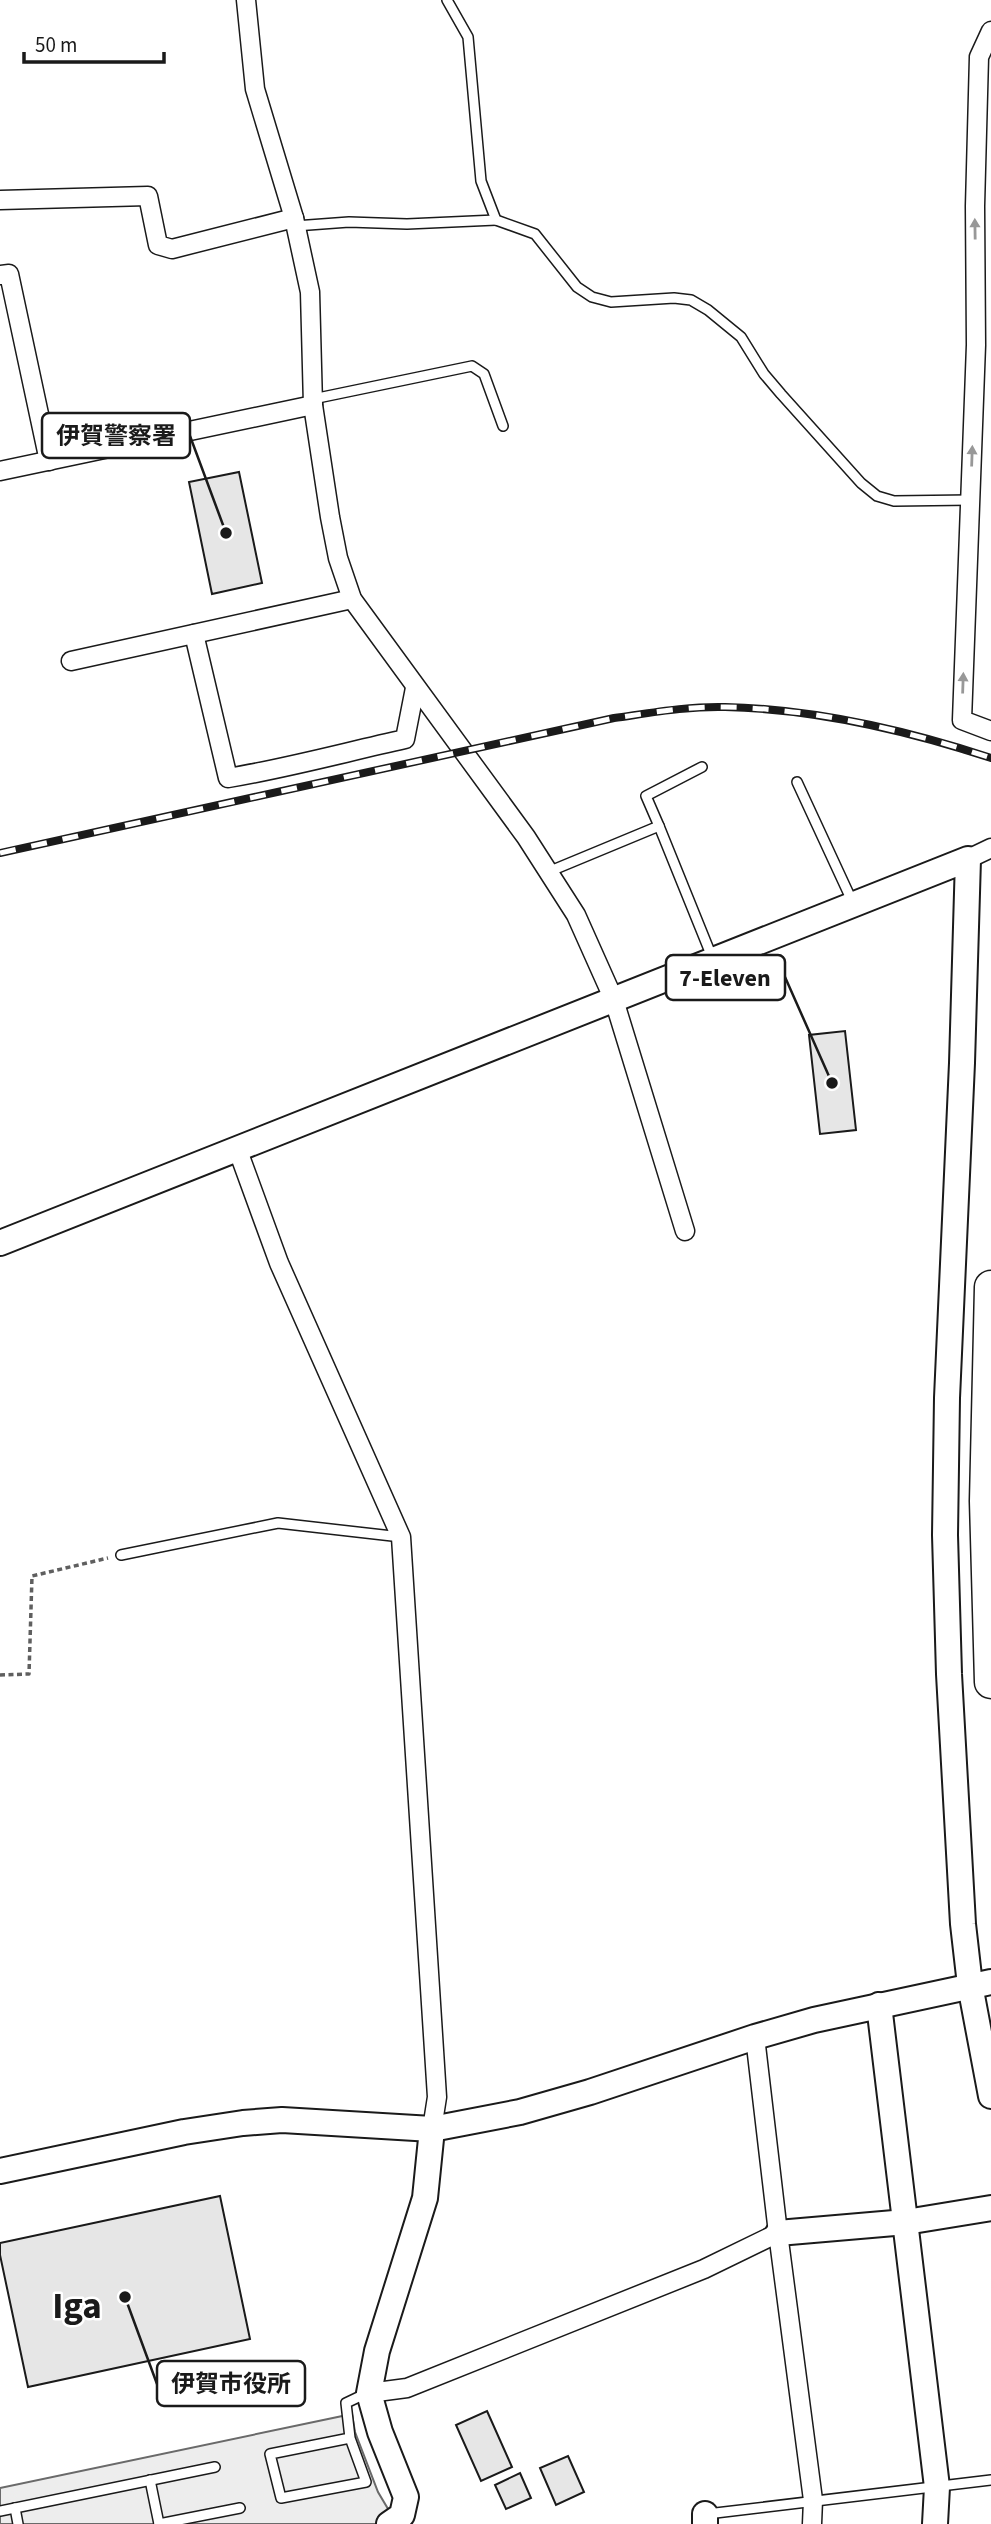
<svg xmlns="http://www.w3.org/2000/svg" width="991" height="2524" viewBox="0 0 991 2524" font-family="'Source Sans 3','Noto Sans JP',sans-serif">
	<rect width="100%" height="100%" fill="#fff"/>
	<!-- built -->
	<polygon fill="#ededed" stroke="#6a6a6a" stroke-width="2" points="352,2414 355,2432 378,2492 397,2524 0,2524 0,2488"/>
	<!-- building -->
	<g fill="#e6e6e6" stroke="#1a1a1a" stroke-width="2">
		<polygon points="239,472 262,583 212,594 189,482"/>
		<polygon points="845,1031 856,1130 820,1134 809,1035"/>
		<polygon points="220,2196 250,2339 28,2387 0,2255 0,2243"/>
		<polygon points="487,2411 512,2467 481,2481 456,2425"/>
		<polygon points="568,2456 584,2492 556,2505 540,2468"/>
		<polygon points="520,2473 531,2498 506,2509 495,2485"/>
	</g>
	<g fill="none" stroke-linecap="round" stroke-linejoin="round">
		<!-- lane casing -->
		<g stroke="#1a1a1a" stroke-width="12">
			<g id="lane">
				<polyline points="447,0 468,37 481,181 496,220 535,234 577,287 592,297 611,302 674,298 691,300 708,310 741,337 764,374 781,394 861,483 877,496 894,501 971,500"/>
				<polyline points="295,226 349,222 407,224 496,220"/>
				<polyline points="313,399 472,366 484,374 503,426"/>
				<polyline points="797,782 853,903"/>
				<polyline points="659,826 712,957"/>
				<polyline points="548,872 659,826 646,796 702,767"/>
				<polyline points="121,1555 278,1523 401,1537"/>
				<polyline points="350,2438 270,2454 281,2498 366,2482 350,2438 346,2403 367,2393"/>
				<polyline points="150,2480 159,2524"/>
				<polyline points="15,2508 18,2524"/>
				<polyline points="0,2511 215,2467"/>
				<polyline points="707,2514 991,2480"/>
				<polyline points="159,2524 240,2508"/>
			</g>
		</g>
		<!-- street casing -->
		<g stroke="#1a1a1a" stroke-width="21">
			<g id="street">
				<polyline points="246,0 255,89 294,218 310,292 313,405 330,517 338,558 352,599 526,837 576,915 614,1000 685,1231"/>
				<polyline points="991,31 979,57 975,206 976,345 962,720 991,731"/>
				<polyline points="0,200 148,196 158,245 172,249 294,218"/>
				<polyline points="0,275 9,274 49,461"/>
				<polyline points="0,471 313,405"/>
				<path d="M194,634L228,778C288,768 346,752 405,739L415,688"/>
				<polyline points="71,661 352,599"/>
				<polyline points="968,859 991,848"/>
				<polyline points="237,1148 279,1263 401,1537 437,2097 432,2129"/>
				<polyline points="755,2037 778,2233 813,2500 812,2524"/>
				<polyline points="369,2393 407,2388 704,2269 778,2233"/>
			</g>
		</g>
		<!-- secondary casing -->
		<g stroke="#1a1a1a" stroke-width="28">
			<g id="secondary">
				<polyline points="0,1243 968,859 962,1063 947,1398 945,1535 949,1674 963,1924 970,1985 991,2096"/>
				<polyline points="879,2005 937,2487 935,2524"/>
				<polyline points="0,2171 184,2132 243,2123 282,2120 432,2129 520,2112 590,2092 755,2037 814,2020 991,1982"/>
				<polyline points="778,2233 906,2222 991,2208"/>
				<polyline points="389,2524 402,2515 406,2497 380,2432 369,2393 377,2351 425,2198 432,2129"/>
				<polyline points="705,2524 705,2514"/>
			</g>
		</g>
		<!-- highway casing -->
		<g stroke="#1a1a1a" stroke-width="35">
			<polyline id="highway" points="991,1287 986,1501 991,1682"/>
		</g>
		<!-- path -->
		<polyline stroke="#5f5f5f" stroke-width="3.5" stroke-dasharray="5 3.5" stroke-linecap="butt" points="0,1675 29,1674 32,1576 108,1558"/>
		<!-- lane -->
		<use href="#lane" stroke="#fff" stroke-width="9"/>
		<!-- street -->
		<use href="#street" stroke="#fff" stroke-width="18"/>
		<!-- secondary -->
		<use href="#secondary" stroke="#fff" stroke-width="24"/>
		<!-- highway -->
		<use href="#highway" stroke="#fff" stroke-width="32"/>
		<!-- rail casing -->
		<g stroke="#1a1a1a" stroke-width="8">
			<path id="rail" d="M0,853L614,718C650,713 688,706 725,707C815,709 906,730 991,758"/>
		</g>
		<!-- rail -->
		<use href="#rail" stroke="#fff" stroke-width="5" stroke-dasharray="16" stroke-linecap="butt"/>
	</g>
	<!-- one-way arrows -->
	<defs><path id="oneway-solid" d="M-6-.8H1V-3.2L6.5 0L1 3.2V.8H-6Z" transform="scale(1.75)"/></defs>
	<g fill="#989898">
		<use href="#oneway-solid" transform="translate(975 229) rotate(-91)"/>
		<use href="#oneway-solid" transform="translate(972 456) rotate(-88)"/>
		<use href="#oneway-solid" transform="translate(963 683) rotate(-88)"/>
	</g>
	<g text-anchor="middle" stroke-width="5" stroke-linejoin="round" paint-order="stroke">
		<!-- town labels -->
		<g font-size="37" font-weight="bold" fill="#1a1a1a" stroke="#fff">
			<text x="77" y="2318">Iga</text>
		</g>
	</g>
	<!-- callouts -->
	<path fill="none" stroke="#1a1a1a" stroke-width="2.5" d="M226 533L190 436M832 1083L785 977M125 2297L157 2384"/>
	<g fill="#1a1a1a" stroke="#fff" stroke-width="2.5">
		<circle cx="226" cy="533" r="7"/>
		<circle cx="832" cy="1083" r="7"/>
		<circle cx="125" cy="2297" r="7"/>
	</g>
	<g fill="#fff" stroke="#1a1a1a" stroke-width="2.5">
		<rect x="42" y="413" width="148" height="45" rx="7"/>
		<rect x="666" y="955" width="119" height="45" rx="7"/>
		<rect x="157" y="2361" width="148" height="45" rx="7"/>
	</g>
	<g font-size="24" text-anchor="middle" font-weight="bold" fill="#1a1a1a">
		<text x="116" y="444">伊賀警察署</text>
		<text x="725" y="986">7-Eleven</text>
		<text x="231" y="2392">伊賀市役所</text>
	</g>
	<!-- scale -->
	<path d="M24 52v10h140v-10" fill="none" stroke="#1a1a1a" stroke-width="3.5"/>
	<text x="35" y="52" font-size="21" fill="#1a1a1a" stroke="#ffffff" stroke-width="5" paint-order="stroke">50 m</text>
</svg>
